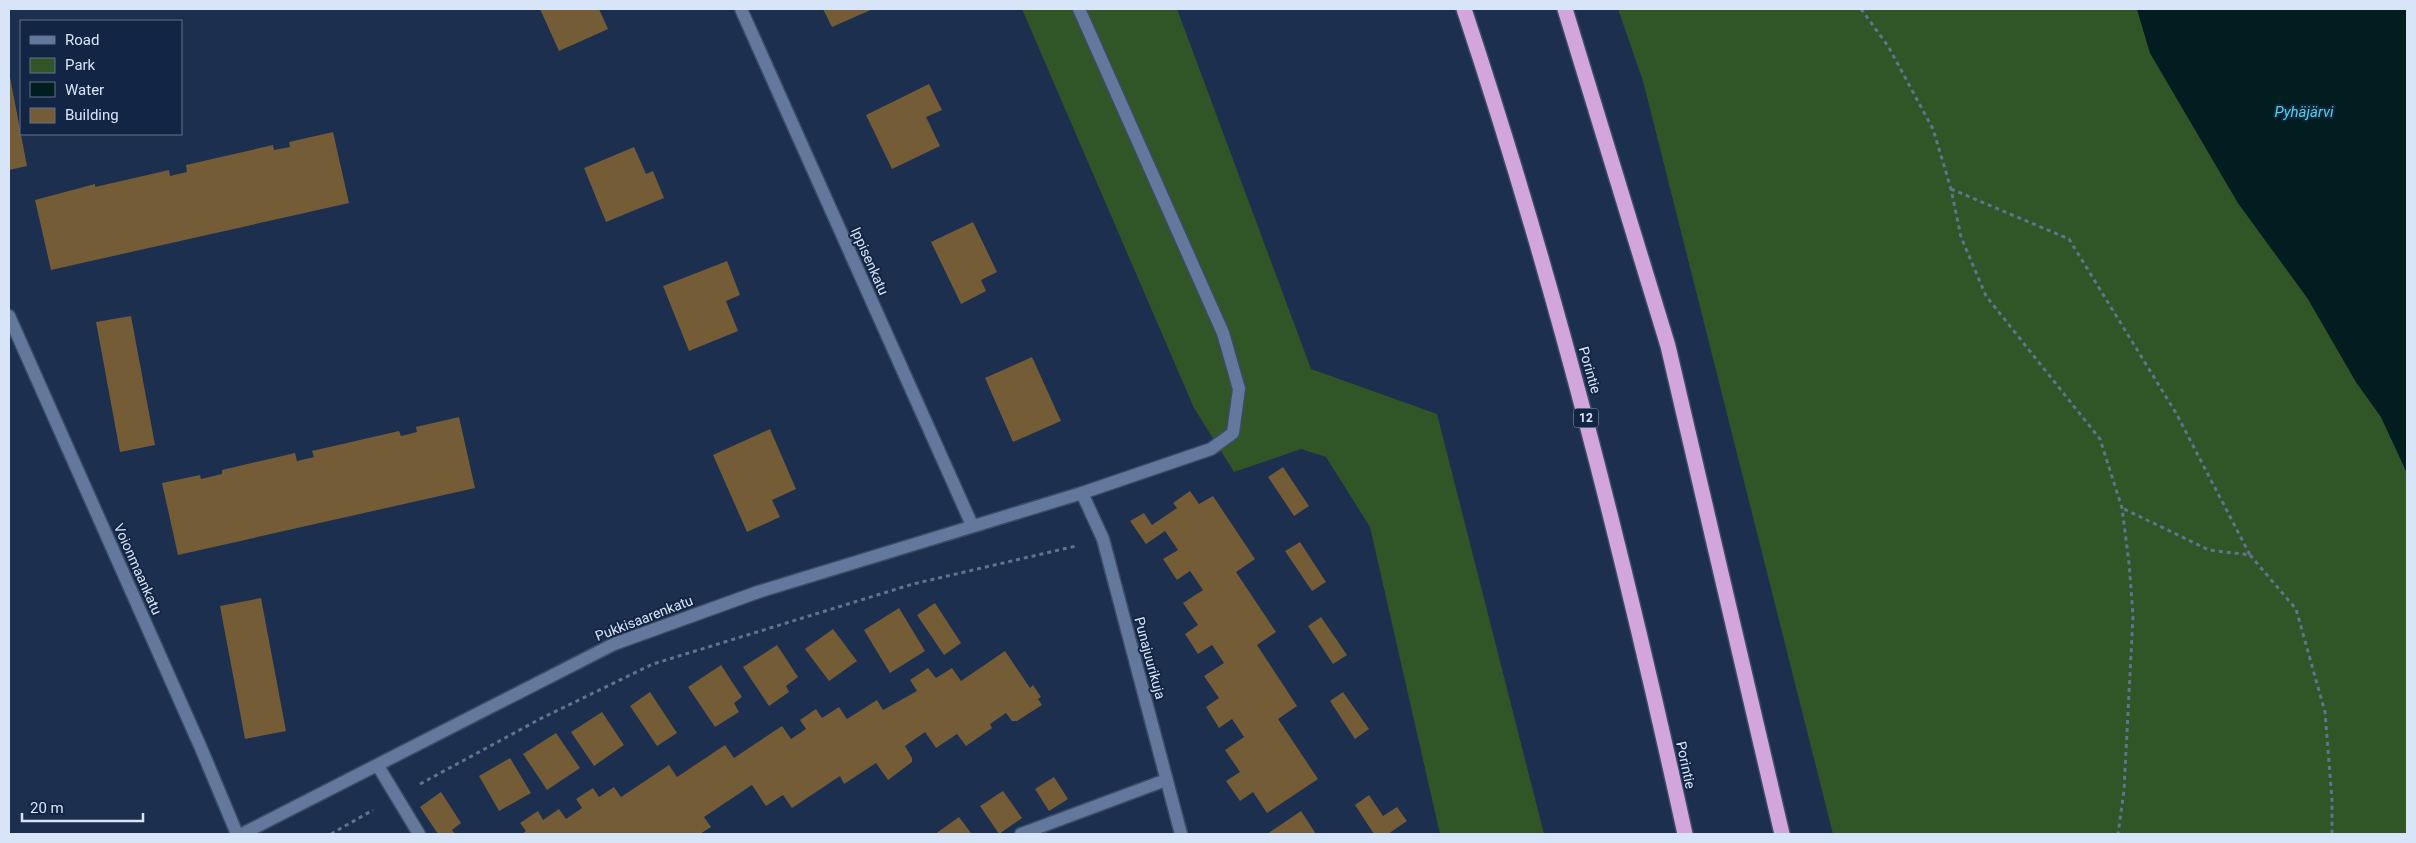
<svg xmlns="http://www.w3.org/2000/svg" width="2416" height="843" viewBox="0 0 2416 843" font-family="Roboto,sans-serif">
	<rect width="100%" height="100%" fill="#1c2f4f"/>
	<!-- green -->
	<g fill="#305628">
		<polygon points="1022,9 1177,9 1311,369 1437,414 1544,834 1440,834 1370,527 1326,457 1301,449 1234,472 1194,408"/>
		<polygon points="1618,9 2137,9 2150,53 2238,203 2308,299 2356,382 2381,417 2407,473 2407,834 1833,834 1643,81"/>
	</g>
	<!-- water -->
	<polygon fill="#011d1f" points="2137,9 2407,9 2407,473 2381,417 2356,382 2308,299 2238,203 2150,53"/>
	<!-- building -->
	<g fill="#735c36">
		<polygon points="540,9 599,9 608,29 559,51"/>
		<polygon points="823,9 873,9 832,27"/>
		<polygon points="9,72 27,166 9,170"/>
		<polygon points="929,84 942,110 926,117 940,146 892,169 866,115"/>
		<polygon points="333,132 349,203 51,270 35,200 95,184 95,187 169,170 170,176 187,172 186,165 273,145 274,150 290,147 289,142"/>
		<polygon points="634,147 646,174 653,171 664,198 606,222 584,168"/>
		<polygon points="973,222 997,272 981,280 986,291 961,304 931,242"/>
		<polygon points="727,261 740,295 726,301 738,331 689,351 663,286"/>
		<polygon points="131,316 155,445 120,452 96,322"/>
		<polygon points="1032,357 1061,421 1013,442 985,378"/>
		<polygon points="459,417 475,488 178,555 162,483 200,475 201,479 222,474 222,470 295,453 297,461 314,457 312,451 399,431 401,436 417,432 416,427"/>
		<polygon points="770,429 796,489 772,500 780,517 747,532 713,455"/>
		<polygon points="1283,467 1309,506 1294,516 1268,477"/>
		<polygon points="1190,491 1199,504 1213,496 1255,559 1236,572 1276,632 1257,645 1297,706 1278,719 1318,779 1267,813 1253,792 1240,801 1226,781 1240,772 1225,750 1244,737 1232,719 1219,728 1206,707 1219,698 1204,676 1224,663 1212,645 1198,654 1185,634 1198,625 1183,603 1203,590 1190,571 1177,580 1163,559 1178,550 1165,531 1146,544 1130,521 1144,513 1152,525 1177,508 1173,503"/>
		<polygon points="1300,542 1326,582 1312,591 1285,551"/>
		<polygon points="261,598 286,731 245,739 220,606"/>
		<polygon points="935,603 961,643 944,655 917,615"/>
		<polygon points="899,608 925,651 890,673 864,630"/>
		<polygon points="1321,617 1347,655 1333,664 1308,626"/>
		<polygon points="833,629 857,661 829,681 805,649"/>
		<polygon points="777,645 798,677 786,686 789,692 769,706 743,667"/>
		<polygon points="1005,651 1030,688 1033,685 1041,697 1038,699 1042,705 1017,721 1012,721 1006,713 990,724 992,728 966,746 957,734 936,748 925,732 905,746 912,758 912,762 888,780 876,763 844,784 840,776 792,808 783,795 766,806 752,785 704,817 711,827 700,834 522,834 526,831 520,823 538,811 543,820 559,809 566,819 582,808 576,799 593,788 599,797 614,787 621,797 669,765 677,777 725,745 734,758 782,726 791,739 806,729 800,720 816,709 822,718 839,707 847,719 877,700 883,710 917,691 910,680 928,668 936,678 952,668 961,681"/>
		<polygon points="721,665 742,697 734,703 739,712 715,727 688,687"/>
		<polygon points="650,692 677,733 657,746 630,706"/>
		<polygon points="1343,692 1369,729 1355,739 1330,701"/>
		<polygon points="602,712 624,745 594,766 571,732"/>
		<polygon points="556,733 580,768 547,790 523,754"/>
		<polygon points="510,758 531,793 499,811 479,776"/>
		<polygon points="1054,777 1068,799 1049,811 1035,789"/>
		<polygon points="1003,791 1022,818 999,834 980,806"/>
		<polygon points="441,792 461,823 452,830 455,834 438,834 420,807"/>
		<polygon points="1369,795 1383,816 1397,807 1407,821 1388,834 1374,834 1355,805"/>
		<polygon points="1301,811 1316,834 1267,834"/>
		<polygon points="959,817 971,833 935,834"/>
	</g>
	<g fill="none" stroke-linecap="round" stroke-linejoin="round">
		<!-- service casing -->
		<g stroke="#3c4c66" stroke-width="15">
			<g id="service">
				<polyline points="1079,9 1223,333 1239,389 1233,433 1211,449 1082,493"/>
				<polyline points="1021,834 1166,780"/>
			</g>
		</g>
		<!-- minor casing -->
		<g stroke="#3c4c66" stroke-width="15">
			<g id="minor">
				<polyline points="741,9 972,525"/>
				<polyline points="9,316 201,748 237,834"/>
				<polyline points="378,766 419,834"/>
				<polyline points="242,834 614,644 758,592 1082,493 1103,539 1181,834"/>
			</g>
		</g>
		<!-- motorway casing -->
		<g stroke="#3c4c66" stroke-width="18">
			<g id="motorway">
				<path d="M1464,9C1554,279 1624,556 1685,834"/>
				<polyline points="1565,9 1668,346 1782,834"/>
			</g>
		</g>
		<!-- path -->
		<g stroke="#62738e" stroke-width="3" stroke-dasharray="4 4" stroke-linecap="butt">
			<polyline points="1861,9 1888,46 1933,129 1951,189 1961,237 1986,296 2100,439 2122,508 2129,563 2133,616 2124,790 2118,834"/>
			<polyline points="1951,189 2069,239 2176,413 2250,555 2209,550 2122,508"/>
			<polyline points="2250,555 2296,609 2325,712 2332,800 2332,834"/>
			<polyline points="420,784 540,719 653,664 913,584 1076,546"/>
			<polyline points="331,834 373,810"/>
		</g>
		<!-- service -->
		<use href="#service" stroke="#62789d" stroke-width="12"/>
		<!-- minor -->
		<use href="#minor" stroke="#62789d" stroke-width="12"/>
		<!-- motorway -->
		<use href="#motorway" stroke="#d2a5dc" stroke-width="15"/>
	</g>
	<g text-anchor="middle" stroke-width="4" stroke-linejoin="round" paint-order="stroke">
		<!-- shield labels -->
		<rect fill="#132544" stroke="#9dabc3" stroke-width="1" x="1573.5" y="408.5" width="25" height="19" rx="4"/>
		<g font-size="12" font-weight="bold" fill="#d8e5f9">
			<text x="1586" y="422">12</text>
		</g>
		<!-- street labels -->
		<g font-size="14" fill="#d8e5f9" stroke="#132544">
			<text transform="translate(870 261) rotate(66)" y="5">Ippisenkatu</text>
			<text transform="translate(1590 370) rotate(74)" y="5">Porintie</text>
			<text transform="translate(138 569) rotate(66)" y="5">Voionmaankatu</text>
			<text transform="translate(644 618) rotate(-21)" y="5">Pukkisaarenkatu</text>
			<text transform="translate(1150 658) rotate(75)" y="5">Punajuurikuja</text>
			<text transform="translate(1686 765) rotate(78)" y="5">Porintie</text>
		</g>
		<!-- water labels -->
		<g font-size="15" font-style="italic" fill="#4fd6dd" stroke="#132544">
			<text x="2304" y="117">Pyhäjärvi</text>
		</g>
	</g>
	<!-- border -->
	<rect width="2416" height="843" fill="none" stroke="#d8e5f9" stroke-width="20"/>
	<!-- legend -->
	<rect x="20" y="20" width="162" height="115" fill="#132544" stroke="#62728c"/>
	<rect x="30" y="36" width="25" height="8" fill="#62789d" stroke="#62728c"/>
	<text x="65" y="45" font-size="15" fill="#d8e5f9">Road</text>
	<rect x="30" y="58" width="25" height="15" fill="#305628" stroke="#62728c"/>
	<text x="65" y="70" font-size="15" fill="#d8e5f9">Park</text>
	<rect x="30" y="82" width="25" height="15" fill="#011d1f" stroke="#62728c"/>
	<text x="65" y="95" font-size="15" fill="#d8e5f9">Water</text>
	<rect x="30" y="108" width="25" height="15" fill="#735c36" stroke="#62728c"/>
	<text x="65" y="120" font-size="15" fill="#d8e5f9">Building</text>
	<!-- scale -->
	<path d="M22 813v8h121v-8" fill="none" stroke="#d8e5f9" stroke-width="2.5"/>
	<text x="30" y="813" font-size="15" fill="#d8e5f9" stroke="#132544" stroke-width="4" paint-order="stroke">20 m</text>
</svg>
